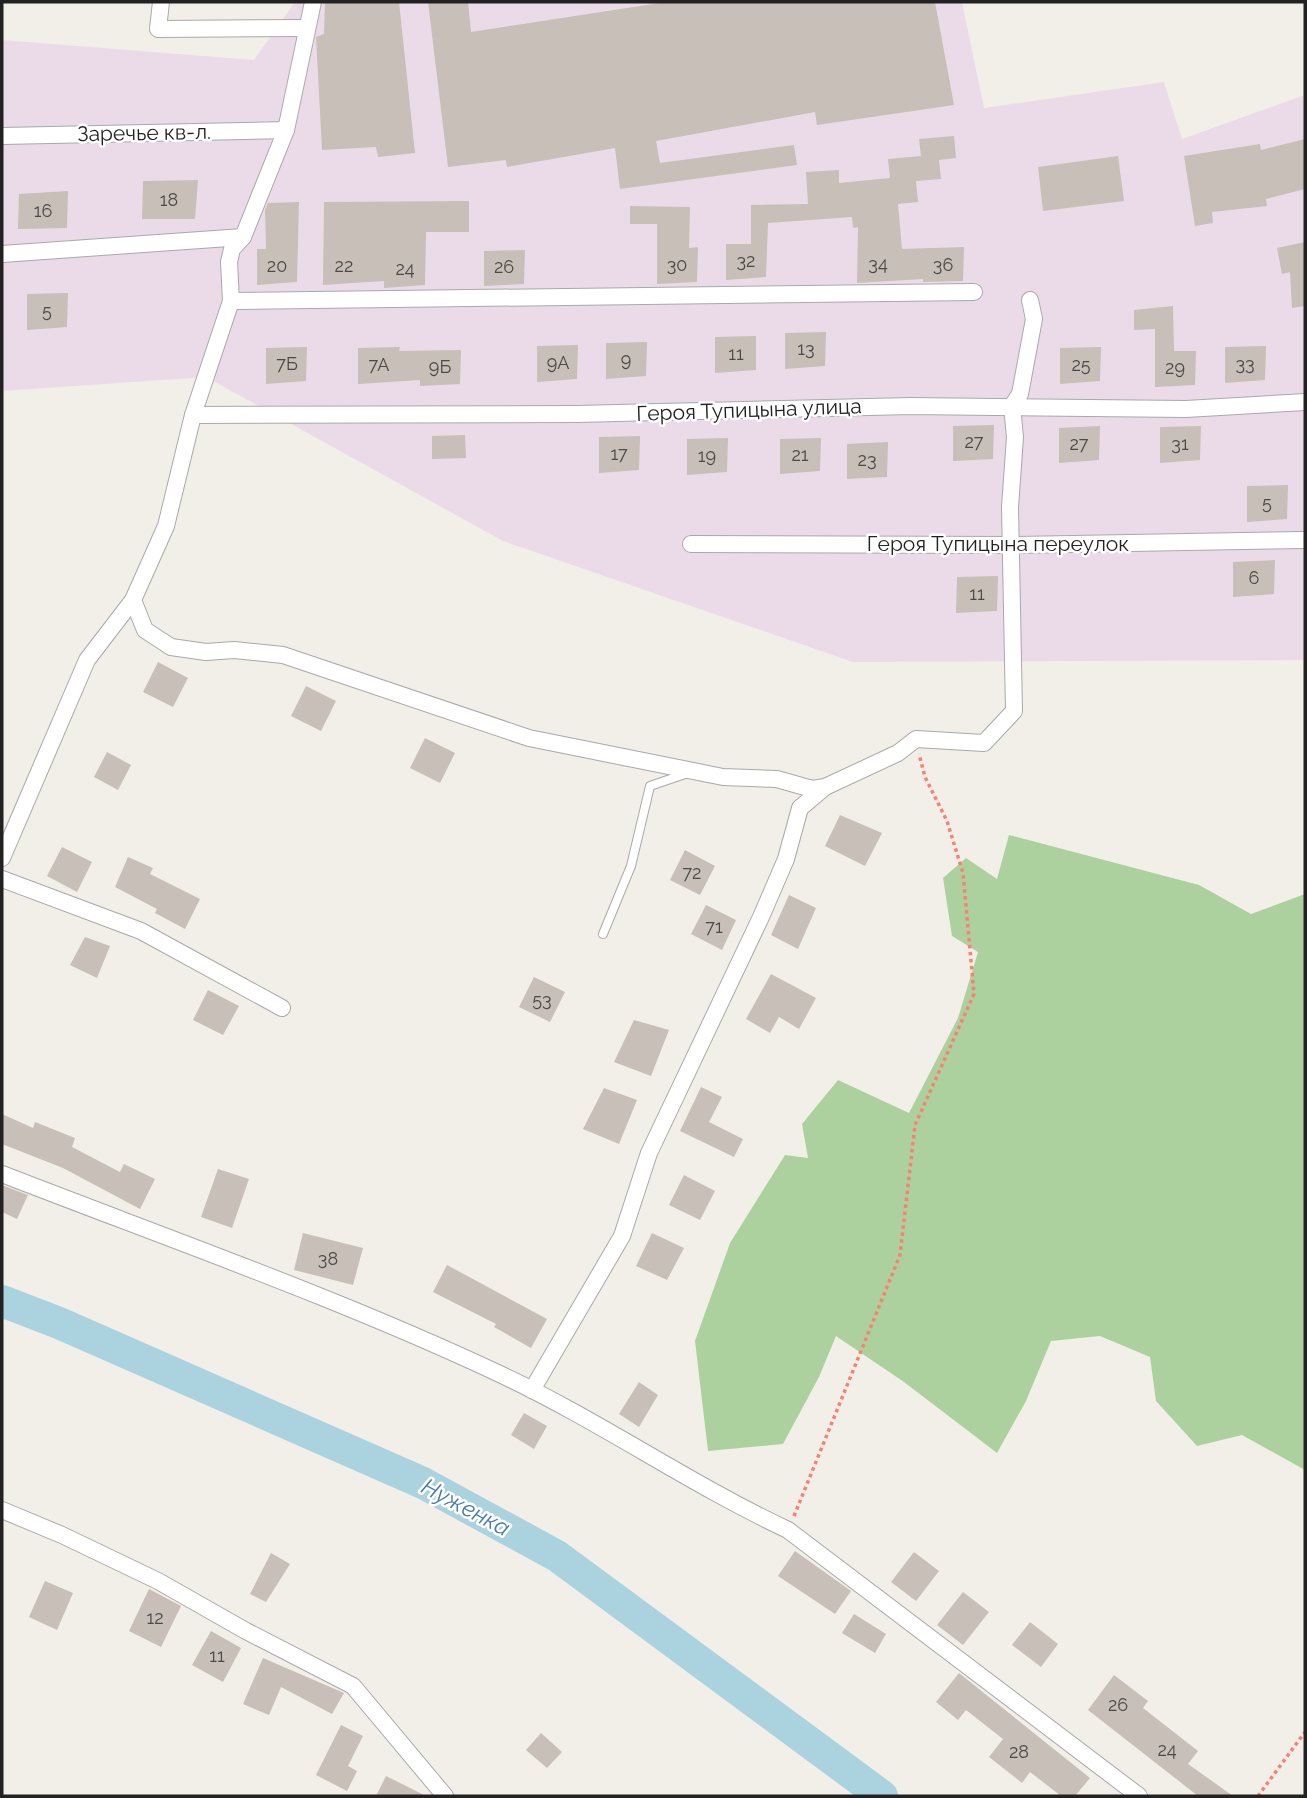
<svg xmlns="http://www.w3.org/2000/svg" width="1307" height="1798" viewBox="0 0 1307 1798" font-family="Raleway,sans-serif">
	<rect width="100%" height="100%" fill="#f2efe9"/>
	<!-- industrial -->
	<polygon fill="#ebdbe8" points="295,2 962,2 984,108 1164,82 1182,139 1305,95 1305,660 853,662 503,541 206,377 2,391 2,40 254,60"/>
	<!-- forest -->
	<polygon fill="#add19e" points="1009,835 1199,885 1251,914 1305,894 1305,1470 1242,1435 1197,1446 1156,1401 1150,1357 1100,1336 1051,1341 1026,1401 997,1453 904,1382 836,1336 819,1377 783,1444 708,1451 695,1341 730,1243 785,1155 808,1158 802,1124 838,1080 909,1113 958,1018 978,952 952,936 943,878 966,858 997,879"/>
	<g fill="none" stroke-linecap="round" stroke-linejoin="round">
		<!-- river -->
		<polyline stroke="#aad3df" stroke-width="32" points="2,1301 59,1323 423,1483 557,1556 882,1796"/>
	</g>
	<!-- building -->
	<g fill="#c7bfb8">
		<polygon points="325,2 399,2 415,153 378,157 376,147 322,150 316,37 324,34"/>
		<polygon points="428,2 468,2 471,32 666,2 935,2 954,105 817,125 815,112 656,141 660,163 794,145 797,165 620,189 615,148 507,167 506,160 448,167"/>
		<polygon points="954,136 956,158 939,160 941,179 916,181 918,202 898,204 902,249 964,247 963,281 923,282 923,279 857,283 858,227 853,228 852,217 768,223 766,277 726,280 726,244 751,244 751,205 808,204 806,172 839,170 839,183 890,178 888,159 921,156 919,139"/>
		<polygon points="1305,139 1305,189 1266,199 1267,206 1212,212 1213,223 1195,226 1184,156 1260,144 1261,150"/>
		<polygon points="1118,156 1124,201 1043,211 1038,167"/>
		<polygon points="198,180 195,219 142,219 143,181"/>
		<polygon points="68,191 67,228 18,229 19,194"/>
		<polygon points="469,201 469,232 426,232 425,285 384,288 384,281 323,285 324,202"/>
		<polygon points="299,202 297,282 257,285 257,249 266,249 265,210 268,203"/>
		<polygon points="630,206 690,207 689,248 698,247 697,282 657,284 657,224 630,224"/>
		<polygon points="1305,242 1305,306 1292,308 1290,272 1282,274 1277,248"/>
		<polygon points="525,250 524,284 484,286 484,251"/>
		<polygon points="68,293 67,327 27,330 27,294"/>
		<polygon points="1173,306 1174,351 1196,351 1195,385 1155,387 1155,329 1134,330 1134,310"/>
		<polygon points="826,332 825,366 785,369 785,333"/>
		<polygon points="756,336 756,370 715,373 715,337"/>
		<polygon points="647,342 646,376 606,379 606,343"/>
		<polygon points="578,345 577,379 537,382 537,346"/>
		<polygon points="1266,346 1265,380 1225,383 1225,347"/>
		<polygon points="307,347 306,381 266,384 266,348"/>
		<polygon points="400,347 399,351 461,350 460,384 420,386 420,380 358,384 358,348"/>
		<polygon points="1101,347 1100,381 1060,384 1060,348"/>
		<polygon points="994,425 993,459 953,461 953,426"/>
		<polygon points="1100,426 1099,460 1059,463 1059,428"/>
		<polygon points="1201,426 1200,460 1160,463 1160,427"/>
		<polygon points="465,435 466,458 432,459 432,436"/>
		<polygon points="640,436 639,470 599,473 599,437"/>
		<polygon points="728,438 727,472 687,475 687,439"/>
		<polygon points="821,438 820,471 780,474 780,439"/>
		<polygon points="888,442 887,477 847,479 847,444"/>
		<polygon points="1288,485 1287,519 1247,522 1247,486"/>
		<polygon points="1275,560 1274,594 1233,597 1233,562"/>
		<polygon points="998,576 997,611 956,613 957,577"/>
		<polygon points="158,662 188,678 173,707 143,692"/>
		<polygon points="306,686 336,701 321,731 291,716"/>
		<polygon points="425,738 455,753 440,783 410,768"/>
		<polygon points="107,752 131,765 118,790 94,777"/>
		<polygon points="840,815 882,833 865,866 825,846"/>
		<polygon points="62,847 92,862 77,892 47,876"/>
		<polygon points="685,850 715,866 700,895 670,880"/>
		<polygon points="128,857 153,868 150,874 200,899 185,929 155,913 157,909 115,887"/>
		<polygon points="789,895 816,908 798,949 771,935"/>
		<polygon points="706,905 736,920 722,950 691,934"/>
		<polygon points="85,937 110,946 97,978 70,965"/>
		<polygon points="771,974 816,998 799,1029 779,1017 770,1033 746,1019"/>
		<polygon points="534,977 565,992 550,1022 519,1007"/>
		<polygon points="208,990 239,1006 223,1035 193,1020"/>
		<polygon points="634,1020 669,1030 651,1076 614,1062"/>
		<polygon points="701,1087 722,1097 709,1122 743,1139 734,1157 680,1131"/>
		<polygon points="604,1088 637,1100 619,1144 583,1129"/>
		<polygon points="2,1114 33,1128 35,1122 75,1138 72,1147 120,1172 124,1164 155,1179 140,1209 63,1168 2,1144"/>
		<polygon points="218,1169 249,1179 232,1228 201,1217"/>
		<polygon points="684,1175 715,1191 700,1220 669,1205"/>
		<polygon points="2,1185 28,1195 17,1219 2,1212"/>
		<polygon points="303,1233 363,1248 353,1285 294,1270"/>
		<polygon points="652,1233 684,1248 667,1280 636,1266"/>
		<polygon points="447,1265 547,1319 531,1348 494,1327 496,1324 433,1292"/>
		<polygon points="639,1382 658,1395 639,1427 619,1414"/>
		<polygon points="524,1413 547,1426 534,1449 511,1435"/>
		<polygon points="795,1551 851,1591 835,1614 778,1576"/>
		<polygon points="914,1552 939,1571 916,1601 891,1582"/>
		<polygon points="271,1553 290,1564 266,1602 250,1594"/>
		<polygon points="45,1581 73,1593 57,1630 29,1617"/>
		<polygon points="149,1589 181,1606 161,1647 129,1631"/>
		<polygon points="963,1592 989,1612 963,1645 937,1625"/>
		<polygon points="854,1614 886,1634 875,1653 842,1633"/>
		<polygon points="1030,1622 1058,1644 1041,1667 1012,1645"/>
		<polygon points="211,1631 241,1648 223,1682 192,1665"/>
		<polygon points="263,1658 344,1693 332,1714 281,1687 269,1715 243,1704"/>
		<polygon points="959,1673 1090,1778 1075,1796 1061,1796 1030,1772 1022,1783 989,1757 1003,1739 966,1710 958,1720 936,1702"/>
		<polygon points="1114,1675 1148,1701 1143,1708 1198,1751 1188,1764 1233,1796 1198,1796 1088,1710"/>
		<polygon points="341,1725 363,1736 348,1766 357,1771 347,1791 316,1775"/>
		<polygon points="541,1733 562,1752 547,1768 526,1750"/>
		<polygon points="386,1776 426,1796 376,1796"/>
	</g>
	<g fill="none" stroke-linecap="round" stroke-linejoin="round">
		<!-- service casing -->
		<g stroke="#a9a9a9" stroke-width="10">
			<polyline id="service" points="603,934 631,866 650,786 688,773"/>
		</g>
		<!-- minor casing -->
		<g stroke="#a9a9a9" stroke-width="18">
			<g id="minor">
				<polyline points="161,2 158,29 307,28"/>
				<polyline points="2,136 286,130"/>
				<polyline points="2,254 243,237"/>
				<polyline points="231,301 974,292"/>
				<polyline points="193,415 576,414 911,406 1186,409 1305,402"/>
				<polyline points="691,544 1010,545 1305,540"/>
				<polyline points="133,600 145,630 171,647 206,652 234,650 283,655 529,738 723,777 777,779 812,789 825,787 898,753 916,739 984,743 1014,711 1010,507 1015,437 1012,406 1020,394 1034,319 1030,300"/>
				<polyline points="2,858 87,660 133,600 166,526 193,415 231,301 229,262 232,249 243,237 286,130 313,2"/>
				<polyline points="2,879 141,931 282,1008"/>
				<path d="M2,1174C169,1239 341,1299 504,1376C601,1422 690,1484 788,1530L1139,1796"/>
				<polyline points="532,1390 622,1236 649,1153 761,917 786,859 800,808 825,787"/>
				<polyline points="2,1510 62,1535 158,1581 246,1631 353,1686 445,1796"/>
			</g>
		</g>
		<!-- path -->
		<g stroke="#fa8072" stroke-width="3.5" stroke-dasharray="3.5 3.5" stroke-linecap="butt">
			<polyline points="794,1516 900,1255 915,1125 974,994 963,873 947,821 925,777 919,754"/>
			<polyline points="1258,1796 1305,1732"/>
		</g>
		<!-- service -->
		<use href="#service" stroke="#fff" stroke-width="8"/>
		<!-- minor -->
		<use href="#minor" stroke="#fff" stroke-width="16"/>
	</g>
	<g text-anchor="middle" stroke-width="5" stroke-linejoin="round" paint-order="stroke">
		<!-- number labels -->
		<g font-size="18" fill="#4b4948">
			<text x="169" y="206">18</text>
			<text x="43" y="217">16</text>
			<text x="746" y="267">32</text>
			<text x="878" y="270">34</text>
			<text x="677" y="271">30</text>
			<text x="943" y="271">36</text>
			<text x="277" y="272">20</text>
			<text x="344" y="272">22</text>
			<text x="504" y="273">26</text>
			<text x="405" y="275">24</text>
			<text x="47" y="317">5</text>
			<text x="806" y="355">13</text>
			<text x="736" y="360">11</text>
			<text x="626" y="366">9</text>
			<text x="558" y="369">9А</text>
			<text x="287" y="370">7Б</text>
			<text x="1245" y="370">33</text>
			<text x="379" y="371">7А</text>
			<text x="1081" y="371">25</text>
			<text x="440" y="373">9Б</text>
			<text x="1175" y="374">29</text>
			<text x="974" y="448">27</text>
			<text x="1079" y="450">27</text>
			<text x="1180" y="450">31</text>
			<text x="619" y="460">17</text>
			<text x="800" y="461">21</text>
			<text x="707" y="462">19</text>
			<text x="867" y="466">23</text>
			<text x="1267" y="509">5</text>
			<text x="1254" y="584">6</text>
			<text x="977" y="600">11</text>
			<text x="692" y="879">72</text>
			<text x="714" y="933">71</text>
			<text x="542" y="1006">53</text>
			<text x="328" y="1265">38</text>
			<text x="155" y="1624">12</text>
			<text x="217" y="1662">11</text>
			<text x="1118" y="1711">26</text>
			<text x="1167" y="1756">24</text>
			<text x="1019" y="1758">28</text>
		</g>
		<!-- street labels -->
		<g font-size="21" fill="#222" stroke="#fff">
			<text transform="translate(144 133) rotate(-1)" y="7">Заречье кв-л.</text>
			<text transform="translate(749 410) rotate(-2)" y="7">Героя Тупицына улица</text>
			<text x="998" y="551">Героя Тупицына переулок</text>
		</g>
		<!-- water labels -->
		<g font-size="23" font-style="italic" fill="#4a7aab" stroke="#fff">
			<text transform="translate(466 1507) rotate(28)" y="8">Нуженка</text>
		</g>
	</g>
	<!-- border -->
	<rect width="1307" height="1798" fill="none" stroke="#222222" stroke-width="7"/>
</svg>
